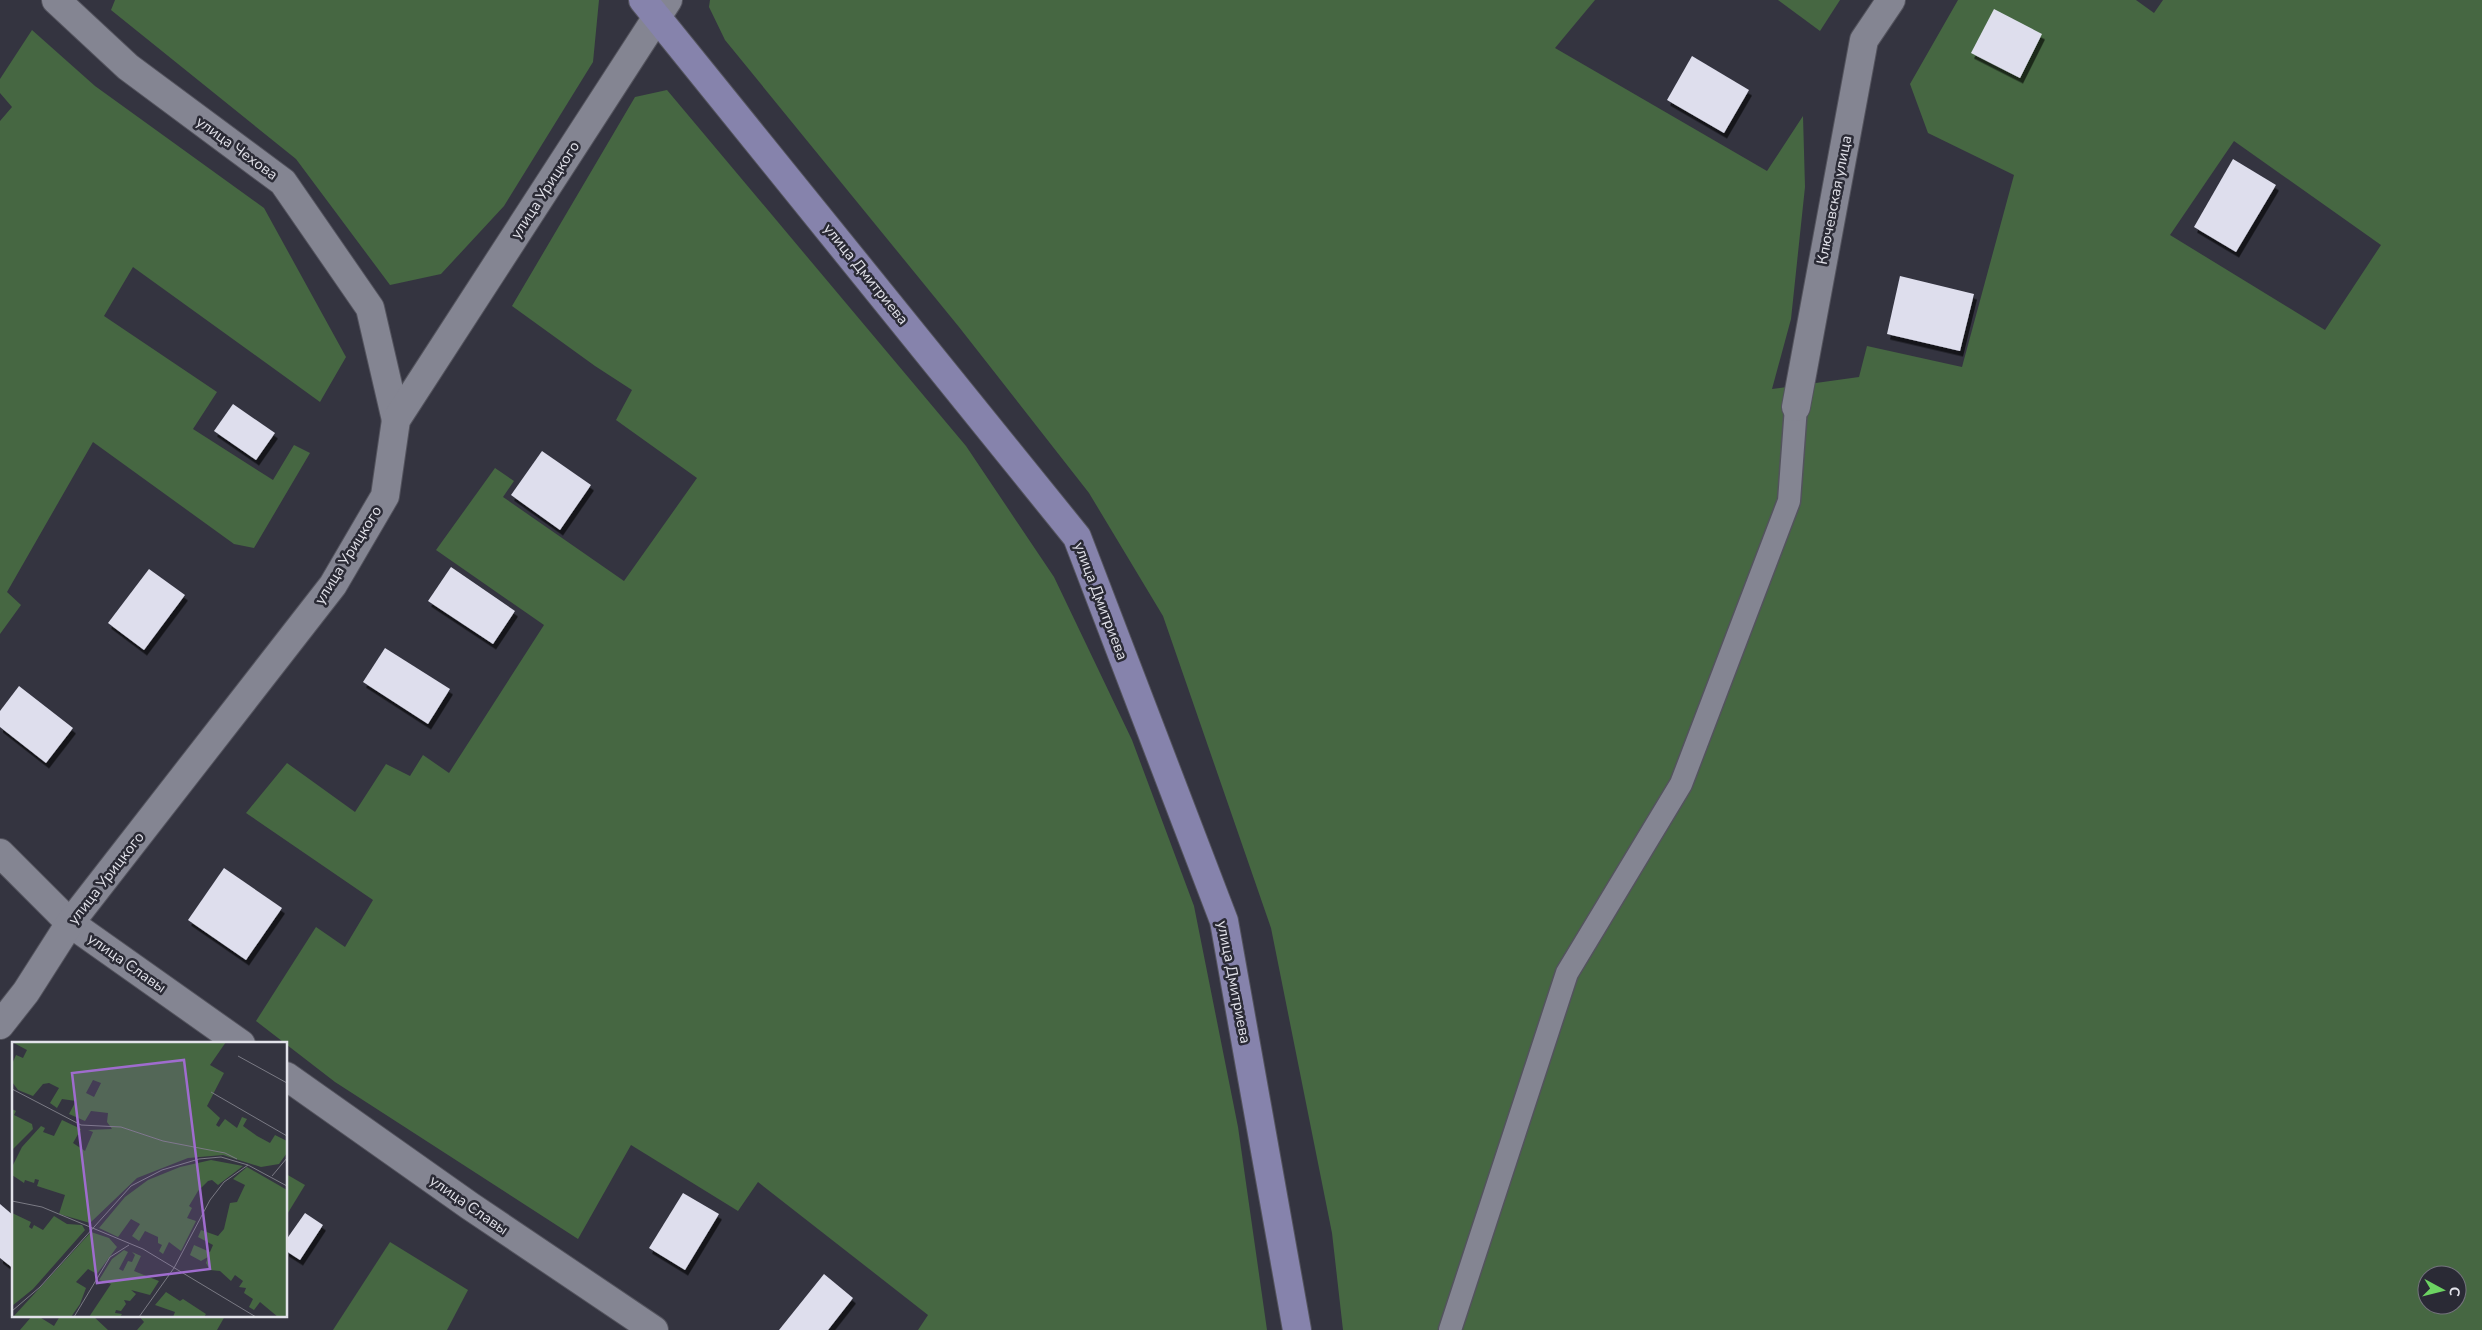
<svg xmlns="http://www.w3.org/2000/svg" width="2482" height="1330" viewBox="0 0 2482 1330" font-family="'Nunito Sans',sans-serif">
	<defs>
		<filter id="shadow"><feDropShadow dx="3" dy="5.5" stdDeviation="0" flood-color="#0009"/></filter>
	</defs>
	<rect width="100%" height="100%" fill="#343440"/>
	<!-- green -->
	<g fill="#466742" fill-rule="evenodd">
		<polygon points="115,0 599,0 593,62 504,206 441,274 390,285 296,159 111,10"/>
		<path d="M710,0H1595L1555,48L1767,171L1803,116L1805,187L1791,319L1772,389L1859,377L1867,346L1962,367L2014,175L1928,133L1910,84L1958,0H2136L2154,13L2163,0H2482V1330H1343L1332,1233L1271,928L1163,616L1089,493L959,327L725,40L709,7ZM2234,141L2381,245L2325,330L2170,235ZM2427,1275H2457V1305H2427Z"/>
		<polygon points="1778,0 1840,0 1820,31"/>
		<polygon points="32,30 95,86 264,208 346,357 320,402 133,267 104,316 217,392 193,429 273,480 294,445 310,453 254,548 234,544 93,442 7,592 21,605 0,634 0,121 12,107 0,93 0,79"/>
		<polygon points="667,90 966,446 1054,577 1132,740 1194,906 1238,1127 1267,1330 918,1330 928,1315 758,1182 738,1211 631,1145 578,1239 335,1082 256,1021 316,927 345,947 373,900 246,813 287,763 355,812 386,764 410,776 423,755 449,773 544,625 436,550 495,468 514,481 503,497 624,581 697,478 616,420 632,390 595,366 512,306 635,97"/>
		<polygon points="286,1174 305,1185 286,1216"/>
		<polygon points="390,1242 468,1290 447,1330 333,1330"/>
		<polygon points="32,1316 38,1316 54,1326 60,1316 93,1316 108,1330 20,1330"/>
		<polygon points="139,1316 225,1316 217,1330 137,1330 144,1322"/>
	</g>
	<!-- building -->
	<g fill="#dedeed" filter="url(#shadow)">
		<polygon points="1994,9 2042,34 2020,78 1971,53"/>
		<polygon points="1692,56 1749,90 1724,133 1667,100"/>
		<polygon points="2233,159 2276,185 2236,252 2194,227"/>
		<polygon points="1900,276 1974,294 1960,351 1887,334"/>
		<polygon points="233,404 275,433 256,460 214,431"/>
		<polygon points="542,451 591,485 560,530 511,495"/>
		<polygon points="451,567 515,611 493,644 428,601"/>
		<polygon points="149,569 185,595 144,650 108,623"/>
		<polygon points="385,648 450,689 428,724 363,682"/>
		<polygon points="19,686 73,728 46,763 0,727 0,711"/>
		<polygon points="224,868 282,908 246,960 188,920"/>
		<polygon points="683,1193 719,1214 685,1270 649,1248"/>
		<polygon points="0,1204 14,1216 14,1269 0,1258"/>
		<polygon points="305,1213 323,1225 300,1260 286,1251 286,1240"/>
		<polygon points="824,1274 853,1298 828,1330 779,1330"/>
	</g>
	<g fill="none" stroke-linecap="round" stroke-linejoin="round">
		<!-- lane casing -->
		<g stroke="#53535d" stroke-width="25">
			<polyline id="lane" points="1450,1330 1567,973 1681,784 1789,501 1796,407"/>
		</g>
		<!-- street casing -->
		<g stroke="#53535d" stroke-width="30">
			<g id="street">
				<polyline points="56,0 128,67 283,182 370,308 396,420"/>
				<polyline points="1796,407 1864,40 1891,0"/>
				<polyline points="0,853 70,923 241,1044"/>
				<polyline points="0,1025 26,992 70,923 333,585 385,496 396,420 668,0"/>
				<polyline points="286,1076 470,1206 654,1330"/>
			</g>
		</g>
		<!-- secondary casing -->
		<g stroke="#53535d" stroke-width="30">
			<polyline id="secondary" points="643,0 1077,537 1224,921 1297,1330"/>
		</g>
		<!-- lane -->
		<use href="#lane" stroke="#848592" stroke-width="22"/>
		<!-- street -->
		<use href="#street" stroke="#848592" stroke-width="28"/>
		<!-- secondary -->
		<use href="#secondary" stroke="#8683ac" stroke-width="28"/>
	</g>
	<g text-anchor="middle" stroke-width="5" stroke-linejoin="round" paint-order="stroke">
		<!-- street labels -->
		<g font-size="15" fill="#e2e2ea" stroke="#2a2a35">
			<text transform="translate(237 148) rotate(36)" y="5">улица Чехова</text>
			<text transform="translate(545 190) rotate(-57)" y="5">улица Урицкого</text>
			<text transform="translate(1834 200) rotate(-79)" y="5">Ключевская улица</text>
			<text transform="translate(866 274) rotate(51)" y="5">улица Дмитриева</text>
			<text transform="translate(348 555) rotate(-58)" y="5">улица Урицкого</text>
			<text transform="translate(1101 601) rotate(69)" y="5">улица Дмитриева</text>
			<text transform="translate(106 878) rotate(-52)" y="5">улица Урицкого</text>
			<text transform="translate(127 963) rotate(35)" y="5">улица Славы</text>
			<text transform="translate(1234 982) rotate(79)" y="5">улица Дмитриева</text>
			<text transform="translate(469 1205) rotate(35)" y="5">улица Славы</text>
		</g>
	</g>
	<!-- overview -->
	<g transform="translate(12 1042)">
		<rect width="275" height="275" fill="#343440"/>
		<path d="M0,0H214L198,23L212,31L195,64L208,76L204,83L207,85L213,77L225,86L230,75L235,77L231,84L245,94L258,101L263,93L275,99V111L267,122L249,125L211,113L176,116L125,136L78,181L47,172L53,153L25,144L27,138L23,137L22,141L13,138L12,141L0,133V125L10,105L29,84L33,86L31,90L42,94L50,78L69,87L61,101L73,109L81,90L76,88L100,87L95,80L96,71L79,69L73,79L57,72L64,59L50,57L45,66L38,61L47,46L37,41L31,42L21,54L6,48L0,40V22L4,13L11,16L15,8ZM81,38L89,41L82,55L74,51ZM0,67L4,69L2,73L20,82L21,87L0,108ZM199,118L231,124L206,143L200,138L196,139L186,149L177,164L180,166L175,176L184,179L169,209L157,200L151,212L147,209L150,203L146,201V195L133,189L127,199L120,194L128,182L119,177L106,195L87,186L113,155L136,138L168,125ZM235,125L275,148V275H266L248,260L242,268L237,265L241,257L232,251L234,246L227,245L231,239L223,233L219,239L208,229L198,228L194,221L196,215L189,219L178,213L182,203L198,210L201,203L186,195L189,188L206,194L212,187L218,161L225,160L233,143L221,137ZM0,171L19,180L17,185L20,187L22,183L31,188L42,174L55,182L70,183L73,188L21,247L0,264ZM79,190L97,196L105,205L85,232L76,227L64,240L74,246L68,262L59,275H1ZM112,208L116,210L107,227L111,229L116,219L120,220L123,213L120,210L129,214L122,229L147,239L138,253L119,248L124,252L118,259L112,258L114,262L109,269L104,268L103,271L110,272L108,275H77L99,242L87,238L100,217ZM154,250L168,259L171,257L194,272L192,275H161L163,270L143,263Z" fill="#466742" fill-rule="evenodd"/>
		<path fill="none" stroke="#7a7a84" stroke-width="1" d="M226,14L275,41M0,47L69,83L109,85L151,99L213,111L225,117M199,50L275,94M260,134L275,116M0,159L30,165L131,207L244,275M0,269L28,245L119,144L150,128L187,117L209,115L236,123L275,144M62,275L98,215L117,203M127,275L162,226L198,158L212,140L236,123"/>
		<path fill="#9f6cce" fill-opacity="0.15" stroke="#9f6cce" stroke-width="2.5" d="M172,18L198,227L85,241L60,31Z"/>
		<rect width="275" height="275" fill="none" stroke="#e2e2ea" stroke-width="2.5"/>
	</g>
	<!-- north arrow -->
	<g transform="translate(2442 1290) rotate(97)"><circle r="24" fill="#2a2a35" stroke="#74747d"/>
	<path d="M0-4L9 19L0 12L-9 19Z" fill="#6cd362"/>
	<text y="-8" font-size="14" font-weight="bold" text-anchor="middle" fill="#e2e2ea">С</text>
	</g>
</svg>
